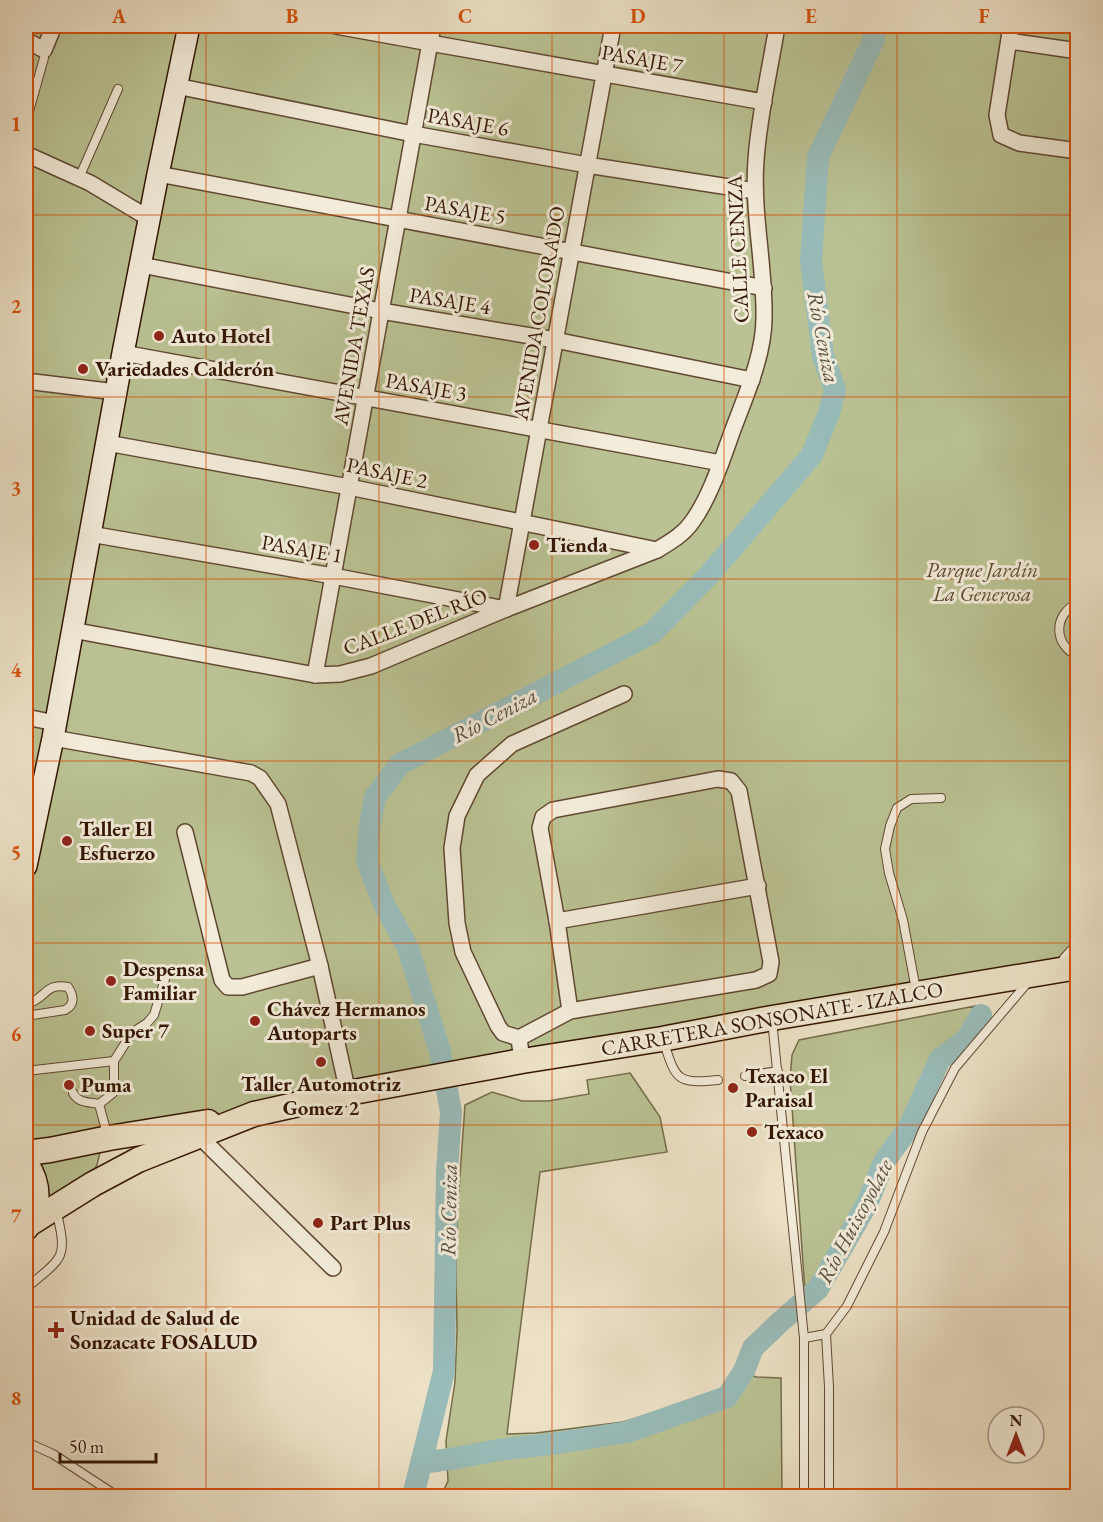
<svg xmlns="http://www.w3.org/2000/svg" width="1103" height="1522" viewBox="0 0 1103 1522" font-family="'EB Garamond',serif">
	<rect width="100%" height="100%" fill="#ece1c6"/>
	<filter id="stains"><feTurbulence type="fractalNoise" baseFrequency=".00333" numOctaves="4"/><feColorMatrix values="0 0 0 0 .2 0 0 0 0 .09 0 0 0 0 .02 0 0 0 .5 -.17"/></filter>
	<radialGradient id="worn" r=".72"><stop offset=".6" stop-color="#630" stop-opacity="0"/><stop offset="1" stop-color="#630" stop-opacity=".3"/></radialGradient>
	<!-- green -->
	<g fill="#bac293" stroke="#766c4a" stroke-width="1.5">
		<polygon points="26,26 1077,26 1077,972 26,1161"/>
		<polygon points="975,1006 962,1037 935,1057 906,1127 881,1160 866,1202 805,1292 790,1079 792,1055 799,1040"/>
		<polygon points="630,1073 660,1117 667,1152 540,1172 507,1434 536,1433 623,1422 722,1391 733,1371 757,1377 781,1378 782,1496 441,1496 448,1481 446,1441 455,1382 457,1330 456,1275 457,1217 465,1105 492,1092 522,1101 548,1101 589,1094 587,1080"/>
		<polygon points="99,1151 100,1152 97,1165 91,1175 47,1200 41,1162"/>
	</g>
	<g fill="none" stroke-linecap="round" stroke-linejoin="round">
		<!-- river -->
		<g stroke="#99bcb9" stroke-width="22">
			<polyline points="421,1463 457,1458 498,1450 558,1443 627,1432 727,1397 744,1371 753,1348 780,1322 818,1289 867,1204 884,1162 908,1129 940,1059 966,1040 981,1015"/>
			<polyline points="413,1496 444,1371 447,1171 451,1112 440,1051 408,948 384,904 367,861 370,823 375,797 400,764 652,633 709,575 812,455 829,413 835,390 823,356 811,261 818,157 874,39 874,26"/>
		</g>
		<!-- service casing -->
		<g stroke="#614832" stroke-width="10">
			<g id="service">
				<polyline points="26,122 44,58"/>
				<polyline points="26,178 31,156"/>
				<polyline points="79,178 118,89"/>
				<path d="M1078,603C1053,614 1053,645 1078,656"/>
				<polyline points="1060,966 1064,958 1078,943"/>
				<polyline points="916,990 903,920 889,873 885,849 890,826 897,808 911,799 941,798"/>
				<path d="M26,1004C46,1000 44,982 68,987C74,996 75,1005 65,1010L26,1016"/>
				<polyline points="772,1020 804,1338 804,1496"/>
				<path d="M664,1043C676,1080 677,1084 718,1080"/>
				<polyline points="26,1071 114,1061"/>
				<polyline points="745,1076 778,1071"/>
				<path d="M73,1093C78,1103 88,1102 99,1104L107,1134"/>
				<polyline points="99,1104 107,1098 113,1093 114,1086 114,1061 128,1039 136,1030 147,1023 154,1015 165,979"/>
				<path d="M26,1288C35,1280 56,1266 60,1255C65,1243 59,1225 57,1212"/>
				<polyline points="826,1334 829,1387 829,1496"/>
				<polyline points="804,1338 826,1334 847,1306 884,1232 922,1132 955,1068 1029,981"/>
				<polyline points="26,1442 53,1454 117,1496"/>
			</g>
		</g>
		<!-- minor casing -->
		<g stroke="#614832" stroke-width="18">
			<g id="minor">
				<polyline points="336,26 430,43 764,102"/>
				<polyline points="1011,26 997,115 1001,135 1019,143 1078,151"/>
				<polyline points="26,40 44,50 51,33"/>
				<polyline points="1009,41 1078,51"/>
				<polyline points="176,86 413,134 587,165 755,191"/>
				<polyline points="26,154 90,183 150,219"/>
				<polyline points="158,174 764,288"/>
				<polyline points="141,265 381,311 555,340 752,380"/>
				<polyline points="123,353 721,463"/>
				<polyline points="26,381 116,392"/>
				<polyline points="107,443 349,487 657,550"/>
				<polyline points="90,534 333,576 506,609 613,26"/>
				<path d="M72,630L315,675L340,674L371,666L506,609L657,550C670,542 683,535 692,522C709,499 721,463 731,435C744,399 764,357 764,318C765,265 752,213 756,160C759,115 770,70 777,26"/>
				<polyline points="315,675 433,26"/>
				<polyline points="26,717 55,723"/>
				<polyline points="53,738 251,773 260,778 278,804 320,966 348,1093"/>
				<polyline points="185,832 222,980 228,987 242,987 320,966"/>
				<polyline points="557,921 758,886"/>
				<polyline points="519,1038 503,1033 498,1026 463,952 457,923 452,848 457,816 477,775 512,744 624,694"/>
				<polyline points="522,1061 519,1038 570,1011 756,980 769,974 771,962 739,791 731,781 718,779 553,810 543,817 540,828 557,921 570,1011"/>
				<polyline points="199,1136 333,1268"/>
			</g>
		</g>
		<!-- secondary casing -->
		<g stroke="#331500" stroke-width="24">
			<polyline id="secondary" points="26,866 53,738 123,353 158,174 189,26"/>
		</g>
		<!-- primary casing -->
		<g stroke="#331500" stroke-width="27">
			<g id="primary">
				<polyline points="26,1153 50,1150 109,1138 208,1122"/>
				<path d="M26,1164C40,1184 40,1208 26,1228"/>
				<polyline points="29,1224 93,1184 138,1160 254,1114 348,1093 522,1061 662,1039 772,1018 1078,967"/>
			</g>
		</g>
		<!-- service -->
		<use href="#service" stroke="#f3ecda" stroke-width="8"/>
		<!-- minor -->
		<use href="#minor" stroke="#f3ecda" stroke-width="15"/>
		<!-- secondary -->
		<use href="#secondary" stroke="#f3ecda" stroke-width="21"/>
		<!-- primary -->
		<use href="#primary" stroke="#ece1c6" stroke-width="24"/>
	</g>
	<!-- grid -->
	<path fill="none" stroke="#d6520b" stroke-width="1.5" stroke-opacity="0.55" d="M206,26V1496M379,26V1496M552,26V1496M724,26V1496M897,26V1496M26,215H1078M26,397H1078M26,579H1078M26,761H1078M26,943H1078M26,1125H1078M26,1307H1078"/>
	<!-- markers -->
	<g fill="#8f2418" stroke="#f3ecda" stroke-width="2">
		<circle cx="159" cy="336" r="6"/>
		<circle cx="83" cy="369" r="6"/>
		<circle cx="534" cy="545" r="6"/>
		<circle cx="67" cy="841" r="6"/>
		<circle cx="111" cy="981" r="6"/>
		<circle cx="255" cy="1021" r="6"/>
		<circle cx="90" cy="1031" r="6"/>
		<circle cx="321" cy="1062" r="6"/>
		<circle cx="69" cy="1085" r="6"/>
		<circle cx="733" cy="1088" r="6"/>
		<circle cx="752" cy="1132" r="6"/>
		<circle cx="318" cy="1223" r="6"/>
		<path d="M53 1321h6v6h6v6h-6v6h-6v-6h-6v-6h6z"/>
	</g>
	<g text-anchor="middle" stroke-width="6" stroke-linejoin="round" paint-order="stroke">
		<!-- street labels -->
		<g font-size="21" fill="#331500" stroke="#f3ecda">
			<text transform="translate(642 59) rotate(10)" y="7">PASAJE 7</text>
			<text transform="translate(468 122) rotate(10)" y="7">PASAJE 6</text>
			<text transform="translate(465 210) rotate(10)" y="7">PASAJE 5</text>
			<text transform="translate(738 249) rotate(-93)" y="7">CALLE CENIZA</text>
			<text transform="translate(450 301) rotate(9)" y="7">PASAJE 4</text>
			<text transform="translate(539 313) rotate(-80)" y="7">AVENIDA COLORADO</text>
			<text transform="translate(354 346) rotate(-80)" y="7">AVENIDA TEXAS</text>
			<text transform="translate(426 387) rotate(10)" y="7">PASAJE 3</text>
			<text transform="translate(387 473) rotate(12)" y="7">PASAJE 2</text>
			<text transform="translate(302 549) rotate(10)" y="7">PASAJE 1</text>
			<text transform="translate(415 622) rotate(-21)" y="7">CALLE DEL RÍO</text>
			<text transform="translate(772 1019) rotate(-10)" y="7">CARRETERA SONSONATE - IZALCO</text>
		</g>
		<!-- poi labels -->
		<g font-size="21" font-weight="bold" fill="#331500" stroke="#f3ecda" text-anchor="start">
			<text x="171" y="343">Auto Hotel</text>
			<text x="95" y="376">Variedades Calderón</text>
			<text x="546" y="552">Tienda</text>
			<text x="79" y="836">Taller El<tspan x="79" dy="24">Esfuerzo</tspan></text>
			<text x="123" y="976">Despensa<tspan x="123" dy="24">Familiar</tspan></text>
			<text x="267" y="1016">Chávez Hermanos<tspan x="267" dy="24">Autoparts</tspan></text>
			<text x="102" y="1038">Super 7</text>
			<text x="745" y="1083">Texaco El<tspan x="745" dy="24">Paraisal</tspan></text>
			<text x="321" y="1091" text-anchor="middle">Taller Automotriz<tspan x="321" dy="24">Gomez 2</tspan></text>
			<text x="81" y="1092">Puma</text>
			<text x="764" y="1139">Texaco</text>
			<text x="330" y="1230">Part Plus</text>
			<text x="70" y="1325">Unidad de Salud de<tspan x="70" dy="24">Sonzacate FOSALUD</tspan></text>
		</g>
		<!-- park labels -->
		<g font-size="21" font-style="italic" fill="#5c492c" stroke="#f3ecda">
			<text x="982" y="577">Parque Jardín<tspan x="982" dy="24">La Generosa</tspan></text>
		</g>
		<!-- water labels -->
		<g font-size="22" font-style="italic" fill="#574f41" stroke="#f3ecda">
			<text transform="translate(824 337) rotate(79)" y="8">Río Ceniza</text>
			<text transform="translate(494 715) rotate(-28)" y="8">Río Ceniza</text>
			<text transform="translate(448 1210) rotate(-89)" y="8">Río Ceniza</text>
			<text transform="translate(854 1221) rotate(-62)" y="8">Río Huiscoyolate</text>
		</g>
	</g>
	<!-- margin -->
	<rect width="1103" height="1522" fill="none" stroke="#ece1c6" stroke-width="66"/>
	<!-- north arrow -->
	<g transform="translate(1016 1435)"><circle r="28" fill="#f3ecda" stroke="#a69683" stroke-width="1.5"/>
	<path d="M0-4.5L10 22L0 15L-10 22Z" fill="#8f2418"/>
	<text y="-9" font-size="16" font-weight="bold" text-anchor="middle" fill="#331500">N</text>
	</g>
	<!-- scale -->
	<path d="M60 1453v9h96v-9" fill="none" stroke="#331500" stroke-width="3"/>
	<text x="69" y="1453" font-size="18" fill="#331500" stroke="#f3ecda" stroke-width="4.5" paint-order="stroke">50 m</text>
	<rect x="33" y="33" width="1037" height="1456" fill="none" stroke="#d6520b" stroke-width="2"/>
	<g font-size="20" text-anchor="middle" font-weight="bold" fill="#d6520b">
		<text x="119" y="23">A</text>
		<text x="292" y="23">B</text>
		<text x="465" y="23">C</text>
		<text x="638" y="23">D</text>
		<text x="811" y="23">E</text>
		<text x="984" y="23">F</text>
		<text x="16" y="131">1</text>
		<text x="16" y="313">2</text>
		<text x="16" y="495">3</text>
		<text x="16" y="677">4</text>
		<text x="16" y="859">5</text>
		<text x="16" y="1041">6</text>
		<text x="16" y="1223">7</text>
		<text x="16" y="1405">8</text>
	</g>
	<rect width="100%" height="100%" filter="url(#stains)"/>
	<rect width="100%" height="100%" fill="url(#worn)"/>
</svg>
